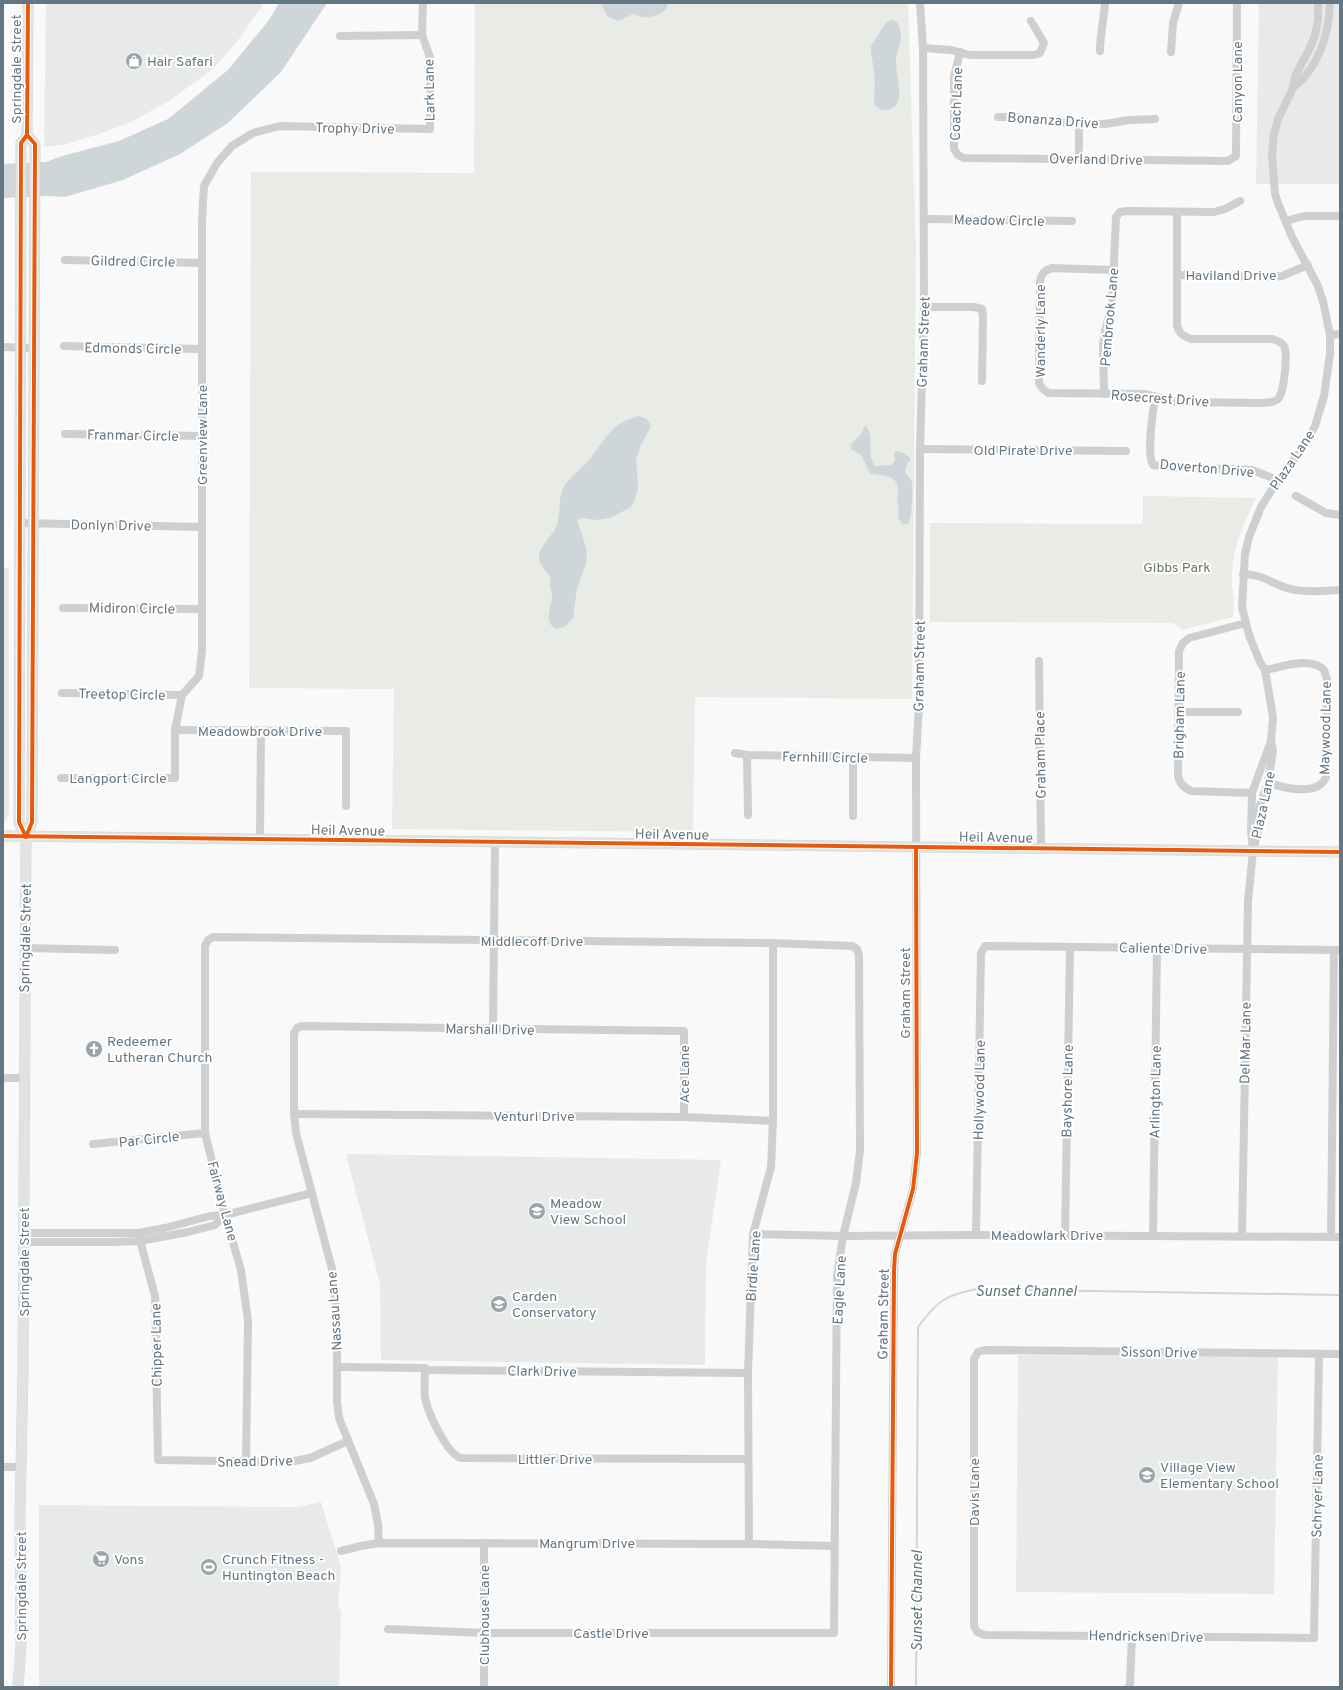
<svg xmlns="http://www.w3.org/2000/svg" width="1343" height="1690" viewBox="0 0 1343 1690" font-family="Overpass,sans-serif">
	<rect width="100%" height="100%" fill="#f9f9f9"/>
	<!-- built -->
	<g fill="#e8e9e9">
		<polygon points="46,3 264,3 239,39 214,68 169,101 131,122 105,132 67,144 44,147"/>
		<polygon points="1259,3 1340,3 1340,184 1256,184"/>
		<polygon points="346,1154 721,1160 706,1263 705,1365 381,1360 380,1284"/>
		<polygon points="1018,1355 1278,1357 1274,1594 1016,1592"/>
		<polygon points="321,1502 341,1567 338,1609 341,1609 339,1687 39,1687 39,1505 297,1507"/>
	</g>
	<!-- green -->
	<g fill="#e8ebe6">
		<polygon points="475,3 908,3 916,250 912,699 695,697 693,832 392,829 394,689 249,688 251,172 474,173"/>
		<path d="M1143,496L1256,498C1243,523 1231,551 1232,580C1232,592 1235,605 1233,617L1182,630L1173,623L930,622V523L1143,524Z"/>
		<polygon points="3,568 9,568 9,813 6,820 3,822"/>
	</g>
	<!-- water -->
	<g fill="#ced6d9">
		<polygon points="279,3 327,3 281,72 228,123 180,154 123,180 65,197 48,196 3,198 3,164 46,162 62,156 119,141 168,119 228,70 269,20"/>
		<path d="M601,3H668C668,14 651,18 642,17C639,16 636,15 633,14L618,21L607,16Z"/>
		<path d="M891,20L896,21C907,38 896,47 896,63C896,80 910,111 881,110L874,104L875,79L871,51V46L885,24Z"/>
		<path d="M639,416L647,419L651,426L641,445L636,459L638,488L634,502L631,507L610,518L596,520L582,518L577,520L586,547L587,561L577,588L573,618L566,626L557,629C542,623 552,607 552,596C552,589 548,584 551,577C546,571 538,564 539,556C540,546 552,536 556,527C561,515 558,503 562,491C567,477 579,472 588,461C605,442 610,422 639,416Z"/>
		<path d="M865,425C876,437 865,453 875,466L891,465L895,461L894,453L897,451C902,452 910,455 911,461H909C900,477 910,472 912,483C913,492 912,518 908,524H902L898,517L899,508L897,500C898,496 898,495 898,491C898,473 883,477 870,473L861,455L851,449V444L861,434Z"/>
	</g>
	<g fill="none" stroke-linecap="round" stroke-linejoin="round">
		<!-- stream -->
		<path stroke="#ced6d9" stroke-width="2" d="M916,1687L918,1327C937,1301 945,1295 977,1289L1340,1295"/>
		<!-- major casing -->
		<g stroke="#d5d6d7" stroke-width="11">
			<g id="major">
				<polyline points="3,836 1340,852"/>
				<polyline points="26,837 19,822 21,143 27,135 28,3"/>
				<polyline points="18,1687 21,1646 20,1515 23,1371 26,837 32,822 35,144 27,135"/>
			</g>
		</g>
		<!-- minor -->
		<g stroke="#cecfd0" stroke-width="8">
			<polyline points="340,36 422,35"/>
			<polyline points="923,48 951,50 970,55 1034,55 1040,53 1044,43 1031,21"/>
			<path d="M1100,51C1100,35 1104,19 1105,3"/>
			<polyline points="960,52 954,77 954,149 958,155 964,158 1228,161 1236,156 1237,3"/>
			<polyline points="1171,52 1173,23 1179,3"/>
			<path d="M1293,88C1318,68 1329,35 1330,3"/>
			<polyline points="998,117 1017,117 1039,122 1105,124 1129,120 1155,119"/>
			<polyline points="1079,158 1079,123"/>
			<polyline points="925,219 1072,221"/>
			<polyline points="1286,221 1304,216 1340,216"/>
			<polyline points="65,260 202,263"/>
			<path d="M1113,270L1052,268C1044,270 1041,274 1040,282L1039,383L1042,388L1048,393L1146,394L1177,402L1263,403C1268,402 1274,403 1278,399C1284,393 1288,354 1284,346C1282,342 1277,341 1273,339H1191C1183,336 1180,334 1177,326V212"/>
			<polyline points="1177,275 1272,277 1282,276 1308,265"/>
			<polyline points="924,307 974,307 982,309 983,317 982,381"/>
			<polyline points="1330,335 1340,334"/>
			<polyline points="64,346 202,349"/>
			<polyline points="3,347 34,348"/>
			<polyline points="1104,394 1103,345 1105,331 1112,305 1116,217 1120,212 1127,211 1214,212 1225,209 1240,201"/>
			<path d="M1155,397C1153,413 1146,453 1153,465L1170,467L1252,470L1278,480"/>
			<polyline points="65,434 201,436"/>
			<polyline points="920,449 1126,451"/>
			<polyline points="1296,496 1326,513 1340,515"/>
			<polyline points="21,523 202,527"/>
			<path d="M1243,574C1265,575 1268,582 1287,588C1303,593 1323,591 1340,590"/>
			<polyline points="63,608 201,609"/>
			<path d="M1246,623L1189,638L1183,643L1179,651L1178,775C1179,784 1184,787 1191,791L1252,793"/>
			<polyline points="1039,661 1041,849"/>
			<path d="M1265,670C1282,667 1310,656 1324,670L1327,679L1326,777C1318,797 1282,788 1268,782"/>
			<polyline points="62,693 182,695"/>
			<polyline points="1179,712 1238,712"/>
			<polyline points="175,730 346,731 346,806"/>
			<polyline points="735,753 747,755 916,758"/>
			<polyline points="747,755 748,815"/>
			<polyline points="853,758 853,816"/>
			<polyline points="61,778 175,778 175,730 182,695 199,676 202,651 202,221 204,186 217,163 232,146 253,133 280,126 430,129 430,57 422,35 423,3"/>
			<polyline points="260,839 261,731"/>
			<polyline points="1253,851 1251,831 1252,793 1271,741 1273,717 1265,670 1260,662 1249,635 1242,607 1245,554 1249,537 1261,507 1278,480 1306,444 1315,426 1324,396 1330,354 1330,335 1323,301 1317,284 1292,237 1278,203 1275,194 1272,154 1274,134 1278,119 1293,88 1295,76 1310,48 1315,35 1318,20 1318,3"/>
			<polyline points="25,948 115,950"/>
			<polyline points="493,1029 495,843"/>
			<polyline points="3,1078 24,1078"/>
			<polyline points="294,1114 684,1117 773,1121"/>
			<polyline points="93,1144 205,1133"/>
			<polyline points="23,1233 138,1233 165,1228 210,1216 225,1215 312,1193"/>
			<polyline points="138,1233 155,1296 158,1460 289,1462 310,1458 348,1441"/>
			<polyline points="753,1234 843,1236 976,1235 1340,1237"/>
			<polyline points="976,1235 981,953 985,946 1340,950"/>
			<polyline points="1065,1235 1070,947"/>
			<polyline points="1153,1236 1157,948"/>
			<polyline points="1242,1236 1248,901 1253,851 1258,830 1259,808 1268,782 1273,751 1271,741"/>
			<polyline points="1331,1237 1334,950"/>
			<polyline points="23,1242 113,1242 140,1241 188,1232 215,1225 225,1215"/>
			<polyline points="1319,1354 1314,1638 985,1635 977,1632 974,1626 974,1359 978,1352 985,1350 1340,1354"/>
			<polyline points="337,1367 425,1368 425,1370 748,1373"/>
			<path d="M425,1370C425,1379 424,1389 425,1398C428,1413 447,1454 461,1458L748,1459"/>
			<polyline points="246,1462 248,1321 241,1270 225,1215 205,1133 205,946 208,940 213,937 773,943 852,946 857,949 859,955 860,1151 856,1183 843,1236 837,1276 834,1633 484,1633 388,1629"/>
			<polyline points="3,1467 22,1467"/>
			<polyline points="379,1543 378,1524 374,1504 339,1418 337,1402 337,1318 332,1269 296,1133 294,1114 294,1033 297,1028 302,1026 684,1031 684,1117"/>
			<polyline points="749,1544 748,1373 753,1234 771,1167 773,1121 773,943"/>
			<polyline points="341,1551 361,1546 379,1543 749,1544 834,1546"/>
			<polyline points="484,1687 484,1543"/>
			<polyline points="891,1687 894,1271 895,1254 913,1189 917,1153 916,758 919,705 920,449 924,307 923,48 920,3"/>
			<polyline points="1129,1687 1130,1683 1132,1636"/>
		</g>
		<!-- major -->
		<use href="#major" stroke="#e1e2e2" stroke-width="10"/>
		<!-- cycleway casing -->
		<g stroke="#fff" stroke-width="6">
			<g id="cycleway">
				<polyline points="3,836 1340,852"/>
				<polyline points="26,837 19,822 21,143 27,135 28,3"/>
				<polyline points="26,837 32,822 35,144 27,135"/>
				<polyline points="891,1687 894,1271 895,1254 913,1189 917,1153 916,848"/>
			</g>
		</g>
		<!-- cycleway -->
		<use href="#cycleway" stroke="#e8590c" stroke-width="4"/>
	</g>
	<!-- icons -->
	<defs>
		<g id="shop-disc" transform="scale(0.9)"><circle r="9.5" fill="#99a4ac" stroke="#fff"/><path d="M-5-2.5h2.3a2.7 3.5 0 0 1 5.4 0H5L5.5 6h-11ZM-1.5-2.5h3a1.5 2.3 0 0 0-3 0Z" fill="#fff"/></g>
		<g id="church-disc" transform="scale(0.9)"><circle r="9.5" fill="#99a4ac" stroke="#fff"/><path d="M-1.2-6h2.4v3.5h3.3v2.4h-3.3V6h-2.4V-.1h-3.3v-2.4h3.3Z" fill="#fff"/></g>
		<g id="school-disc" transform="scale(0.9)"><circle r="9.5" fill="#99a4ac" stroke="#fff"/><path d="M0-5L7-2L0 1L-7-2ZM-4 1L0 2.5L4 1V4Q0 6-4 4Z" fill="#fff"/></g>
		<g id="supermarket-disc" transform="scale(0.9)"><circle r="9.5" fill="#99a4ac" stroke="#fff"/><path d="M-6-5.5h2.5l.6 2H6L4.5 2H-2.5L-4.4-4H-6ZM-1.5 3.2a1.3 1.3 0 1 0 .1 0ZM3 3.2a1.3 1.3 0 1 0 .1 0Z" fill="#fff"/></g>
		<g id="stadium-disc" transform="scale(0.9)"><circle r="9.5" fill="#99a4ac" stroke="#fff"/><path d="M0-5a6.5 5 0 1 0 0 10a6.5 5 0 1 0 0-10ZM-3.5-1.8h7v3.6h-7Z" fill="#fff"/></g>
	</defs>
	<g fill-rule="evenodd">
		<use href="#shop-disc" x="134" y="61"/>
		<use href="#church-disc" x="94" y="1049"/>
		<use href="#school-disc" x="537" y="1211"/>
		<use href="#school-disc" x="499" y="1304"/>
		<use href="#school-disc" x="1147" y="1475"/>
		<use href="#supermarket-disc" x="101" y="1559"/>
		<use href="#stadium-disc" x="209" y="1567"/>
	</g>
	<g text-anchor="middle" stroke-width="4" stroke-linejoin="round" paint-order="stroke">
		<!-- poi labels -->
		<g font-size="14" fill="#657683" stroke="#fff" text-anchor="start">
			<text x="147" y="66">Hair Safari</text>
			<text x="107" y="1046">Redeemer<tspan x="107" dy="16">Lutheran Church</tspan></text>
			<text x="550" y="1208">Meadow<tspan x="550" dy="16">View School</tspan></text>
			<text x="512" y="1301">Carden<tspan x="512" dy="16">Conservatory</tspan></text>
			<text x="1160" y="1472">Village View<tspan x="1160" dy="16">Elementary School</tspan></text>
			<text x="114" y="1564">Vons</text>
			<text x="222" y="1564">Crunch Fitness -<tspan x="222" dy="16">Huntington Beach</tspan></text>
		</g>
		<!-- street labels -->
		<g font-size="14" fill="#657683" stroke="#fff">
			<text transform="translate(16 69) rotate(-90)" y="5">Springdale Street</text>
			<text transform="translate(1237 82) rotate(-90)" y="5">Canyon Lane</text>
			<text transform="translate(429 90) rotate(-91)" y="5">Lark Lane</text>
			<text transform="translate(956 104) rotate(-88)" y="5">Coach Lane</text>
			<text transform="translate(1053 120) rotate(4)" y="5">Bonanza Drive</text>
			<text transform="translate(355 128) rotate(1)" y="5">Trophy Drive</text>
			<text transform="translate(1096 159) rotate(1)" y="5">Overland Drive</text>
			<text transform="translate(999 220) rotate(1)" y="5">Meadow Circle</text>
			<text transform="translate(133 261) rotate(1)" y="5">Gildred Circle</text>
			<text x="1231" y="280">Haviland Drive</text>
			<text transform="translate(1109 317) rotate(-85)" y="5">Pembrook Lane</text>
			<text transform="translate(1040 331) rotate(-90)" y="5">Wanderly Lane</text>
			<text transform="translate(923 342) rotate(-88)" y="5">Graham Street</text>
			<text transform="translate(133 348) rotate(1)" y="5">Edmonds Circle</text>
			<text transform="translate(1160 398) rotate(4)" y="5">Rosecrest Drive</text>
			<text transform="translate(133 435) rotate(1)" y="5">Franmar Circle</text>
			<text transform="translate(202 435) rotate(-90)" y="5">Greenview Lane</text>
			<text x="1023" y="455">Old Pirate Drive</text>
			<text transform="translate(1292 460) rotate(-56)" y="5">Plaza Lane</text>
			<text transform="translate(1207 468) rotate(5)" y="5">Doverton Drive</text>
			<text transform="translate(111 525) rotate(1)" y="5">Donlyn Drive</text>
			<text transform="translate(132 608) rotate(1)" y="5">Midiron Circle</text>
			<text transform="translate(919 666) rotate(-89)" y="5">Graham Street</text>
			<text transform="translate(122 694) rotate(1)" y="5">Treetop Circle</text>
			<text transform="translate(1179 715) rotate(-89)" y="5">Brigham Lane</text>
			<text transform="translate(1325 728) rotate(-89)" y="5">Maywood Lane</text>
			<text x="260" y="736">Meadowbrook Drive</text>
			<text transform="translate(1040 755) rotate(-91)" y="5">Graham Place</text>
			<text transform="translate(825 757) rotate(1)" y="5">Fernhill Circle</text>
			<text x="118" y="783">Langport Circle</text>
			<text transform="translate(1263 805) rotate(-78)" y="5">Plaza Lane</text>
			<text transform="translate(348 830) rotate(1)" y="5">Heil Avenue</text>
			<text transform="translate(672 834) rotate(1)" y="5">Heil Avenue</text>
			<text transform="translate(996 837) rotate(1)" y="5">Heil Avenue</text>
			<text transform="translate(25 938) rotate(-89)" y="5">Springdale Street</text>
			<text x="532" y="946">Middlecoff Drive</text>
			<text transform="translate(1163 948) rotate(1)" y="5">Caliente Drive</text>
			<text transform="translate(905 993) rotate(-90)" y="5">Graham Street</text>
			<text transform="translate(490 1029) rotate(1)" y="5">Marshall Drive</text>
			<text transform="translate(1245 1043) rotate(-89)" y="5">Del Mar Lane</text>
			<text transform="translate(684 1074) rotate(-90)" y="5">Ace Lane</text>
			<text transform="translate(979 1090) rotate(-89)" y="5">Hollywood Lane</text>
			<text transform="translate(1067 1091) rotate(-89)" y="5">Bayshore Lane</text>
			<text transform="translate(1155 1092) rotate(-89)" y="5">Arlington Lane</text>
			<text x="534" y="1121">Venturi Drive</text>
			<text transform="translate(149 1139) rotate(-6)" y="5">Par Circle</text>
			<text transform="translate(223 1201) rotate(75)" y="5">Fairway Lane</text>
			<text x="1047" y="1240">Meadowlark Drive</text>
			<text transform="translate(24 1262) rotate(-90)" y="5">Springdale Street</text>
			<text transform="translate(753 1266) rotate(-86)" y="5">Birdie Lane</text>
			<text transform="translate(839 1290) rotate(-87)" y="5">Eagle Lane</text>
			<text transform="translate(334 1311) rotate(-94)" y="5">Nassau Lane</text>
			<text transform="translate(883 1314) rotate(-89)" y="5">Graham Street</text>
			<text transform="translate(156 1345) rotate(-91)" y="5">Chipper Lane</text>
			<text transform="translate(1159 1352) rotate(1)" y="5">Sisson Drive</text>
			<text transform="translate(542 1371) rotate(1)" y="5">Clark Drive</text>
			<text x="555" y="1464">Littler Drive</text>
			<text transform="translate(255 1461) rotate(-1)" y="5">Snead Drive</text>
			<text transform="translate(974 1492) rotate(-90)" y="5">Davis Lane</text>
			<text transform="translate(1317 1496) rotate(-89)" y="5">Schryer Lane</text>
			<text x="587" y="1548">Mangrum Drive</text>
			<text transform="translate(21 1586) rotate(-90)" y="5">Springdale Street</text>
			<text transform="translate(484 1615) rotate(-90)" y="5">Clubhouse Lane</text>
			<text x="611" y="1638">Castle Drive</text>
			<text transform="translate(1146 1636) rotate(1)" y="5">Hendricksen Drive</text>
		</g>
		<!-- park labels -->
		<g font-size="14" fill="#687a64" stroke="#fff">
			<text x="1177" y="572">Gibbs Park</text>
		</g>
		<!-- water labels -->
		<g font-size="15" font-style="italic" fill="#60757c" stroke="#fff">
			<text x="1026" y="1296">Sunset Channel</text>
			<text transform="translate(917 1601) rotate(-90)" y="5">Sunset Channel</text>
		</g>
	</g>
	<!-- border -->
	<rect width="1343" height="1690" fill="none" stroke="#657683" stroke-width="8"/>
</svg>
